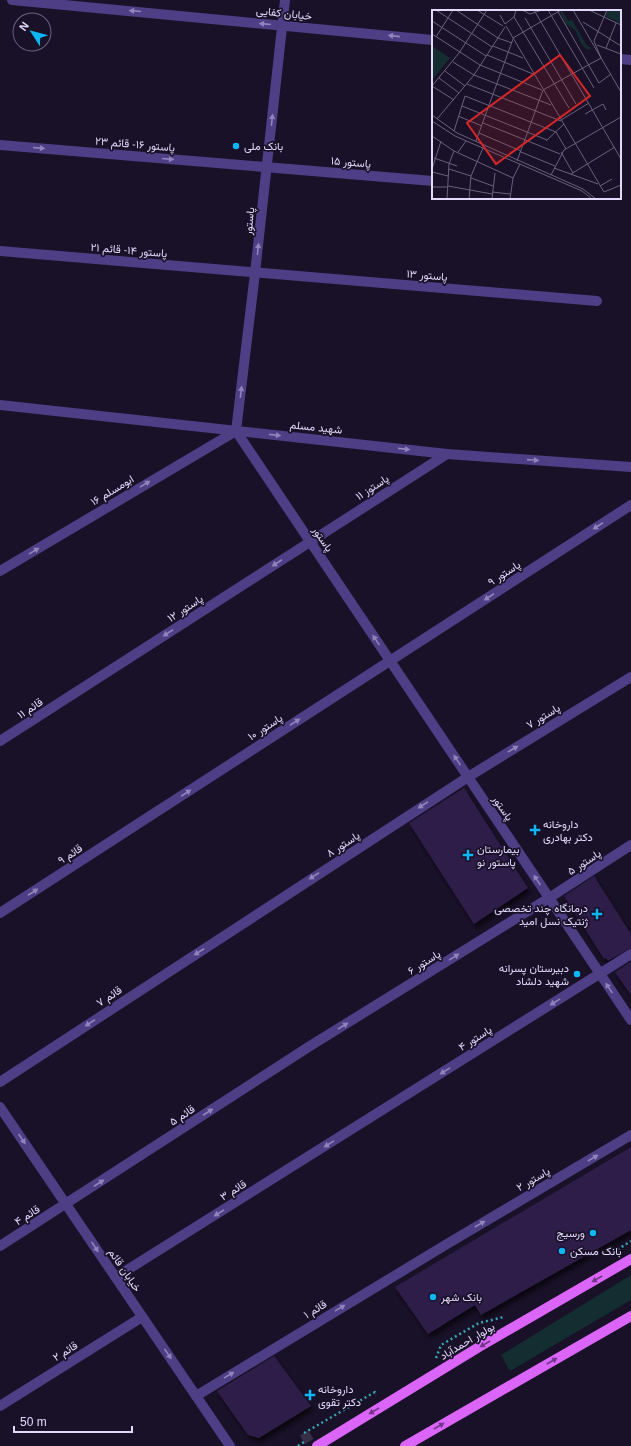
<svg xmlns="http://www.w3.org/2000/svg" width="631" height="1446" viewBox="0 0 631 1446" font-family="Arial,Vazirmatn,sans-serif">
	<defs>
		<filter id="shadow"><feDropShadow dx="2.5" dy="4.5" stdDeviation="2" flood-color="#0009"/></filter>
	</defs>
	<rect width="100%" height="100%" fill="#191128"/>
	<!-- green -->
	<polygon fill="#142d31" points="631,1275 631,1300 510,1371 501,1355"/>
	<!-- building -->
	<g fill="#2d1e48" filter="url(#shadow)">
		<polygon points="464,788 528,888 474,924 409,823"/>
		<polygon points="594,876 631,934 631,948 608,961 606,958 604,959 564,896"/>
		<polygon points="631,962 631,995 615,972"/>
		<polygon points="631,1147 631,1230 481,1315 475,1305 428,1334 395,1287"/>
		<polygon points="274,1356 311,1406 259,1438 248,1435 217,1391"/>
	</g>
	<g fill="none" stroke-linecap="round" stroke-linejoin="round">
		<!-- pedestrian-tunnel -->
		<polyline stroke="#372f48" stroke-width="10" stroke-dasharray="10 5" stroke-linecap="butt" points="304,1433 312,1446"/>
		<!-- path -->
		<g stroke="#35a7b5" stroke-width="2.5" stroke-dasharray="2 3" stroke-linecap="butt">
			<polyline points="609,1255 631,1241"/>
			<polyline points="436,1358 441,1345 479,1323 504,1317"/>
			<polyline points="304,1433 375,1392 376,1395"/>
			<polyline points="298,1446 304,1442"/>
		</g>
		<!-- minor -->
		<g stroke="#4d3e85" stroke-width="10">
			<polyline points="0,145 433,181"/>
			<polyline points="0,251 597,301"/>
			<polyline points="0,571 236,431"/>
			<polyline points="0,741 447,454"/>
			<polyline points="0,913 631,505"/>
			<polyline points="0,1082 468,777 631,677"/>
			<polyline points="0,1246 310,1046 549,898 631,845"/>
			<polyline points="116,1277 631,954"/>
			<polyline points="196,1396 447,1244 631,1135"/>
			<polyline points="0,1406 142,1317"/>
		</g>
		<!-- tertiary -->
		<g stroke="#4d3e85" stroke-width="10">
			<polyline points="12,0 433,40"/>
			<polyline points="285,0 255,273 236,431 631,1020"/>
			<polyline points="620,59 631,60"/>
			<polyline points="0,405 447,454 631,467"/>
			<polyline points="0,1107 230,1446"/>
		</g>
		<!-- primary -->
		<g stroke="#db65f9" stroke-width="10">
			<polyline points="317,1446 479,1347 631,1259"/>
			<polyline points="405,1446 631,1316"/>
		</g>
	</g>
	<!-- one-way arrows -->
	<defs><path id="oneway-solid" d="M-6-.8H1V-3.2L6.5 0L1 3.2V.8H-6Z"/></defs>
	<g fill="#9084bb">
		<use href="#oneway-solid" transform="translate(135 11) rotate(-175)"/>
		<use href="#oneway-solid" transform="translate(265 24) rotate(-175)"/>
		<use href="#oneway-solid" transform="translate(394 36) rotate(-174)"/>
		<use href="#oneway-solid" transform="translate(272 120) rotate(-84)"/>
		<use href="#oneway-solid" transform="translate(39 148) rotate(5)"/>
		<use href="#oneway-solid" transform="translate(168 159) rotate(5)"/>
		<use href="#oneway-solid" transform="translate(258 249) rotate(-84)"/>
		<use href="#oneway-solid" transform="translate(241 392) rotate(-83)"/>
		<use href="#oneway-solid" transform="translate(275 435) rotate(6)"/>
		<use href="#oneway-solid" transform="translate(404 449) rotate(6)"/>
		<use href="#oneway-solid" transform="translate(533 460) rotate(4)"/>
		<use href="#oneway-solid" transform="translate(145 484) rotate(-31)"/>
		<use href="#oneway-solid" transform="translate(598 526) rotate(147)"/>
		<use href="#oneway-solid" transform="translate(34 551) rotate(-31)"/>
		<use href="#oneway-solid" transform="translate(277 563) rotate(147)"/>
		<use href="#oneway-solid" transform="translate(489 597) rotate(147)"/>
		<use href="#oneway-solid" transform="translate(168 633) rotate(147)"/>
		<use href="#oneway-solid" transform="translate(376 640) rotate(-124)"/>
		<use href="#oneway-solid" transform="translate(295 722) rotate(-33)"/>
		<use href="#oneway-solid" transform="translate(513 749) rotate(-31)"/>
		<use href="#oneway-solid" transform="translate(457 760) rotate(-124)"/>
		<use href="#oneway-solid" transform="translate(186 793) rotate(-33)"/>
		<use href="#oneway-solid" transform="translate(423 805) rotate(147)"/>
		<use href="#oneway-solid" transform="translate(314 876) rotate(147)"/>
		<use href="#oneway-solid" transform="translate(537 880) rotate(-124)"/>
		<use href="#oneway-solid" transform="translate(33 892) rotate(-33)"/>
		<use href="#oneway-solid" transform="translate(199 952) rotate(147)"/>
		<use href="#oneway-solid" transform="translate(454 957) rotate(-32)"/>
		<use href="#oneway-solid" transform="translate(609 988) rotate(-124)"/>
		<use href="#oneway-solid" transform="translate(555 1002) rotate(148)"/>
		<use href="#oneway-solid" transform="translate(90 1023) rotate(147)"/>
		<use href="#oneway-solid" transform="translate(343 1026) rotate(-32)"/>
		<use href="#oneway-solid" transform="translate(445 1071) rotate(148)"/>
		<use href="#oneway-solid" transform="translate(208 1112) rotate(-33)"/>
		<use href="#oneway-solid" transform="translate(22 1139) rotate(56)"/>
		<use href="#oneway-solid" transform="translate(329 1144) rotate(148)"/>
		<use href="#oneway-solid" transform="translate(593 1158) rotate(-30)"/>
		<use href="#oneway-solid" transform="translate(99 1183) rotate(-33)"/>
		<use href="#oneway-solid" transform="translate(219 1213) rotate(148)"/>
		<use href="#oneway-solid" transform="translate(480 1224) rotate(-30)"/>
		<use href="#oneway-solid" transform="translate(95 1247) rotate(56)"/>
		<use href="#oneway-solid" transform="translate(340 1308) rotate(-31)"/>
		<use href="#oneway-solid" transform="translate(168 1354) rotate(56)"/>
		<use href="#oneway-solid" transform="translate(229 1375) rotate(-31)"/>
	</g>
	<g fill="#703786">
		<use href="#oneway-solid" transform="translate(597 1279) rotate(150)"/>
		<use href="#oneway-solid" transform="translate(485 1344) rotate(150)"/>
		<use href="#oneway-solid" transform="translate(552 1361) rotate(-30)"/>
		<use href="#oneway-solid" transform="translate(374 1411) rotate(149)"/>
		<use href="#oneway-solid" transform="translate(439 1426) rotate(-30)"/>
	</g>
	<!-- markers -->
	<g fill="#0db7f5" stroke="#191128" stroke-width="1.5">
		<circle cx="236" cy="146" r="4"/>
		<path d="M533 824h4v4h4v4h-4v4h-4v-4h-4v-4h4z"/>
		<path d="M466 849h4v4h4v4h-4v4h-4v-4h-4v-4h4z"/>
		<path d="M595 908h4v4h4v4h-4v4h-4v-4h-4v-4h4z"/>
		<circle cx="577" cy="974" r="4"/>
		<circle cx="593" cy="1233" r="4"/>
		<circle cx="562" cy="1251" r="4"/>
		<circle cx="433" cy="1297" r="4"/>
		<path d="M308 1389h4v4h4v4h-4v4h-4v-4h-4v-4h4z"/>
	</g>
	<g text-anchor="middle" stroke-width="3.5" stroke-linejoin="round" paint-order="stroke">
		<!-- street labels -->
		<g font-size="11" fill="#e3d9fd" stroke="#191128">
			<text transform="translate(284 13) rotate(6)" y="4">خیابان کفایی</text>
			<text transform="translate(135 144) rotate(5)" y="4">پاستور ۱۶- قائم ۲۳</text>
			<text transform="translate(351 162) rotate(5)" y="4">پاستور ۱۵</text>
			<text transform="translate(249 221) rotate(-84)" y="4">پاستور</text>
			<text transform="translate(129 250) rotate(5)" y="4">پاستور ۱۴- قائم ۲۱</text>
			<text transform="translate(427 275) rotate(5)" y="4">پاستور ۱۳</text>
			<text transform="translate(316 427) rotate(6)" y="4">شهید مسلم</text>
			<text transform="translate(372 487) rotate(-33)" y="4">پاستوز ۱۱</text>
			<text transform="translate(112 490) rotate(-31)" y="4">ابومسلم ۱۶</text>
			<text transform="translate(323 539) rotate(56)" y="4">پاستور</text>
			<text transform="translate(504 573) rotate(-33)" y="4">پاستور ۹</text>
			<text transform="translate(185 608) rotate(-33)" y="4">پاستور ۱۲</text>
			<text transform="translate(30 708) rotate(-33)" y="4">قائم ۱۱</text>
			<text transform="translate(543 716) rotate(-31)" y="4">پاستور ۷</text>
			<text transform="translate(265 727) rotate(-33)" y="4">پاستور ۱۰</text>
			<text transform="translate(503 808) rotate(56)" y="4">پاستور</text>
			<text transform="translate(343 844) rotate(-33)" y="4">پاستور ۸</text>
			<text transform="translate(70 854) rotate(-33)" y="4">قائم ۹</text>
			<text transform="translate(584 862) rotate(-33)" y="4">پاستور ۵</text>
			<text transform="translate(424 962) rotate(-32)" y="4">پاستور ۶</text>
			<text transform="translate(109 996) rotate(-33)" y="4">قائم ۷</text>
			<text transform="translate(475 1038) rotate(-32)" y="4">پاستور ۴</text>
			<text transform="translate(182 1115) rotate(-33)" y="4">قائم ۵</text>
			<text transform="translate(533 1179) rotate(-30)" y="4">پاستور ۲</text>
			<text transform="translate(233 1190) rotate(-32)" y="4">قائم ۳</text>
			<text transform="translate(27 1215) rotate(-32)" y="4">قائم ۴</text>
			<text transform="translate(125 1270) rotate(56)" y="4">خیابان قائم</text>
			<text transform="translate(315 1309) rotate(-31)" y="4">قائم ۱</text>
			<text transform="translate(467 1341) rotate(-31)" y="4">بولوار احمدآباد</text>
			<text transform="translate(65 1351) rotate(-32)" y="4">قائم ۲</text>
		</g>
		<!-- poi labels -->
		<g font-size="11" fill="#e3d9fd" stroke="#191128" text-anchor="start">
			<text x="244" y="150">بانک ملی</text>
			<text x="543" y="828">داروخانه<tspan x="543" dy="13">دکتر بهادری</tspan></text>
			<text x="477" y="853">بیمارستان<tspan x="477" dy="13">پاستور نو</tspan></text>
			<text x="588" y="912" text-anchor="end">درمانگاه چند تخصصی<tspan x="588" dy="13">ژنتیک نسل امید</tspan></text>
			<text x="569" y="972" text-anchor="end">دبیرستان پسرانه<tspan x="569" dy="13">شهید دلشاد</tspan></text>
			<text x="585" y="1237" text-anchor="end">ورسیج</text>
			<text x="570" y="1255">بانک مسکن</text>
			<text x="441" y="1301">بانک شهر</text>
			<text x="318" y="1393">داروخانه<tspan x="318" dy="13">دکتر تقوی</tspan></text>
		</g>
	</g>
	<!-- overview -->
	<g transform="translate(432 10)">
		<rect width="189" height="189" fill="#191128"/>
		<path d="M176,0H189V13L173,6ZM130,1L136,11L140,10L155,36L160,38L156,40L150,35L143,20L134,14L128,2ZM0,36L18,48L0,70Z" fill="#142d31"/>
		<path fill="none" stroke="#6a617d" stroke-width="1" d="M4,0L60,37M24,0L66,28L80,33M45,0L71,16M84,0L82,7L137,98M90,0L98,4L110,0M102,0L189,149M116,0L162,78M125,0L167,73L179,64M141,0L189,82M157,0L189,15M68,5L73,14L82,7M93,8L144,94M0,11L54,46M151,12L189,36M74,16L172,182L189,175M0,24L48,55L110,80M4,27L21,0M81,28L129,0M165,35L189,44M61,36L91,48M174,38L184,13M55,45L101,64M21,52L42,65L119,95M13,61L33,76M7,68L27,83M35,74L129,111M0,76L27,43L55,0M0,76L22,90M30,96L115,130M153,104L171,94L174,100M0,105L25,123L151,179L164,189M26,106L50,116M5,109L42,65L73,17M129,110L157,93M0,111L23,126L150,181L160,189M51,113L128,144M22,121L33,86L124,122L134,139M47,123L89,141M0,126L22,141L81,168M44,131L81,29M114,131L132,114M26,142L34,131M89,142L123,156M129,142L141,163M2,148L25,156M85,151L111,80L169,48L162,31L175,0M122,158L166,174M0,159L9,131M17,159L39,166M0,162L16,166M139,164L183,137M119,165L132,140L189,107M39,168L61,176M16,176L60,184M168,176L180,169M0,177H15M60,182L78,184M15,189L17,154L22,141M37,189L39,166L51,138M60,189L63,163M78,189L81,168L88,154"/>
		<path fill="#d62828" fill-opacity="0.15" stroke="#d62828" stroke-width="2" d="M128,45L158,86L64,154L35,113Z"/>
		<rect width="189" height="189" fill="none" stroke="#e3d9fd" stroke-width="2"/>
	</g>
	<!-- north arrow -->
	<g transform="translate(32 32) rotate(306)"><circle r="19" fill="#191128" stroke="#6a617d"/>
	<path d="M0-3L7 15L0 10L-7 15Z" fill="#0db7f5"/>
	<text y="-6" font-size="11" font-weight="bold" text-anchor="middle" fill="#e3d9fd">N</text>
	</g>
	<!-- scale -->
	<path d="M14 1426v6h118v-6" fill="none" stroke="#e3d9fd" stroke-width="2"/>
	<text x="20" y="1426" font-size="12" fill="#e3d9fd" stroke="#191128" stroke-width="3" paint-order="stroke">50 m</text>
</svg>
